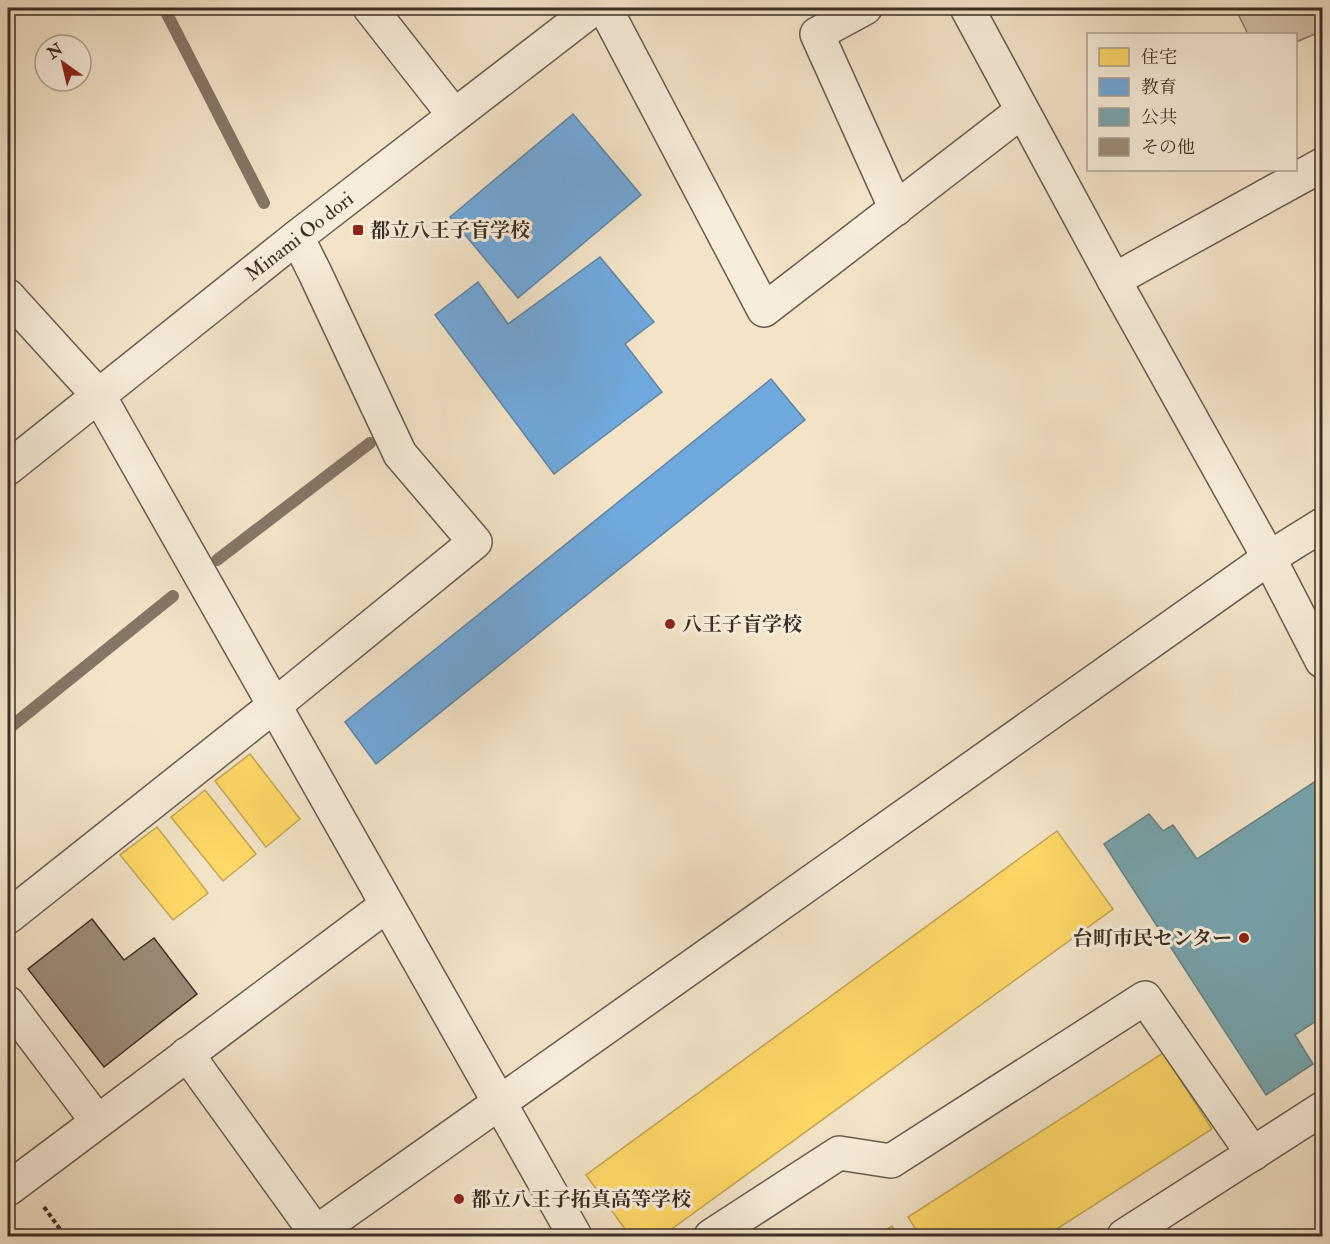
<svg xmlns="http://www.w3.org/2000/svg" width="1330" height="1244" viewBox="0 0 1330 1244" font-family="'IM FELL Double Pica','Noto Serif JP',serif">
	<rect width="100%" height="100%" fill="#f3e4c8"/>
	<filter id="stains"><feTurbulence type="fractalNoise" baseFrequency=".00333" numOctaves="4"/><feColorMatrix values="0 0 0 0 .2 0 0 0 0 .09 0 0 0 0 .02 0 0 0 .5 -.17"/></filter>
	<radialGradient id="worn" r=".72"><stop offset=".6" stop-color="#630" stop-opacity="0"/><stop offset="1" stop-color="#630" stop-opacity=".3"/></radialGradient>
	<!-- green -->
	<polygon fill="#d4c5ac" stroke="#887a68" stroke-width="1.5" points="1235,8 1322,8 1322,31 1296,42 1296,34 1248,34"/>
	<!-- homes -->
	<g fill="#ffd966" stroke="#c4a652" stroke-width="1.5">
		<polygon points="250,754 300,819 266,847 215,781"/>
		<polygon points="205,790 256,854 223,881 171,817"/>
		<polygon points="157,827 208,893 173,920 120,855"/>
		<polygon points="1057,831 1113,909 662,1236 630,1236 586,1175"/>
		<polygon points="1163,1053 1212,1129 1046,1236 920,1236 908,1217"/>
		<polygon points="892,1226 898,1236 876,1236"/>
	</g>
	<!-- schools -->
	<g fill="#6fa8dc" stroke="#6084a5" stroke-width="1.5">
		<polygon points="573,114 641,195 518,298 450,217"/>
		<polygon points="600,257 654,322 625,344 662,392 554,474 435,315 478,282 508,324"/>
		<polygon points="771,379 805,420 376,764 345,722"/>
	</g>
	<!-- public -->
	<polygon fill="#76a5af" stroke="#658286" stroke-width="1.5" points="1322,777 1322,1017 1295,1035 1313,1064 1266,1095 1104,844 1149,814 1163,831 1173,825 1197,859"/>
	<g fill="none" stroke-linecap="round" stroke-linejoin="round">
		<!-- stream -->
		<g stroke="#857666" stroke-width="12">
			<polyline points="169,8 165,10 264,203"/>
			<polyline points="217,560 370,443"/>
			<polyline points="8,729 173,596"/>
		</g>
	</g>
	<!-- building -->
	<polygon fill="#9b8d7a" stroke="#3c2f25" stroke-width="1.5" points="92,919 124,960 154,938 197,994 104,1067 28,969"/>
	<g fill="none" stroke-linecap="round" stroke-linejoin="round">
		<!-- minor casing -->
		<g stroke="#6a5c4e" stroke-width="36">
			<g id="minor">
				<polyline points="370,8 454,115"/>
				<polyline points="605,8 764,310 1022,111"/>
				<polyline points="865,8 817,34 896,209"/>
				<polyline points="967,8 1114,280 1269,558 1322,661"/>
				<polyline points="1114,280 1322,165"/>
				<polyline points="8,296 99,396 575,1236"/>
				<polyline points="8,468 297,237 594,8"/>
				<polyline points="8,917 275,705 475,542 400,454 315,273 297,237"/>
				<polyline points="8,1003 97,1121"/>
				<polyline points="187,1054 316,1233"/>
				<polyline points="8,1189 387,905"/>
				<polyline points="311,1236 1269,558 1322,525"/>
				<polyline points="711,1236 839,1153 891,1161 1145,998 1253,1154"/>
				<polyline points="1124,1236 1322,1109"/>
			</g>
		</g>
		<!-- path -->
		<polyline stroke="#3c2f25" stroke-width="4" stroke-dasharray="4.5 3" stroke-linecap="butt" points="44,1207 65,1236"/>
		<!-- minor -->
		<use href="#minor" stroke="#f7eddb" stroke-width="33"/>
	</g>
	<!-- markers -->
	<g fill="#8f2418" stroke="#f7eddb" stroke-width="2">
		<rect x="352" y="224" width="12" height="12" rx="3"/>
		<circle cx="670" cy="624" r="6"/>
		<circle cx="1244" cy="938" r="6"/>
		<circle cx="459" cy="1199" r="6"/>
	</g>
	<g text-anchor="middle" stroke-width="6" stroke-linejoin="round" paint-order="stroke">
		<!-- poi labels -->
		<g font-size="20" font-weight="bold" fill="#3c2f25" stroke="#f7eddb" text-anchor="start">
			<text x="370" y="237">都立八王子盲学校</text>
			<text x="682" y="631">八王子盲学校</text>
			<text x="1232" y="945" text-anchor="end">台町市民センター</text>
			<text x="471" y="1206">都立八王子拓真高等学校</text>
		</g>
		<!-- street labels -->
		<g font-size="20" fill="#3c2f25" stroke="#f7eddb">
			<text transform="translate(299 236) rotate(-38)" y="7">Minami Oo dori</text>
		</g>
	</g>
	<!-- margin -->
	<rect width="1330" height="1244" fill="none" stroke="#f3e4c8" stroke-width="30"/>
	<rect x="9" y="9" width="1312" height="1226" fill="none" stroke="#3c2f25" stroke-width="3"/>
	<rect x="15" y="15" width="1300" height="1214" fill="none" stroke="#3c2f25" stroke-width="1.5"/>
	<!-- legend -->
	<rect x="1087" y="33" width="210" height="138" fill="#f7eddb" stroke="#aca192" stroke-width="1.5"/>
	<rect x="1099" y="48" width="30" height="18" fill="#ffd966" stroke="#aca192" stroke-width="1.5"/>
	<text x="1141" y="63" font-size="18" fill="#3c2f25">住宅</text>
	<rect x="1099" y="78" width="30" height="18" fill="#6fa8dc" stroke="#aca192" stroke-width="1.5"/>
	<text x="1141" y="93" font-size="18" fill="#3c2f25">教育</text>
	<rect x="1099" y="108" width="30" height="18" fill="#76a5af" stroke="#aca192" stroke-width="1.5"/>
	<text x="1141" y="123" font-size="18" fill="#3c2f25">公共</text>
	<rect x="1099" y="138" width="30" height="18" fill="#9b8d7a" stroke="#aca192" stroke-width="1.5"/>
	<text x="1141" y="153" font-size="18" fill="#3c2f25">その他</text>
	<!-- north arrow -->
	<g transform="translate(63 63) rotate(326)"><circle r="28" fill="#f7eddb" stroke="#aca192" stroke-width="1.5"/>
	<path d="M0-4.5L10 22L0 15L-10 22Z" fill="#8f2418"/>
	<text y="-9" font-size="16" font-weight="bold" text-anchor="middle" fill="#3c2f25">N</text>
	</g>
	<rect width="100%" height="100%" filter="url(#stains)"/>
	<rect width="100%" height="100%" fill="url(#worn)"/>
</svg>
